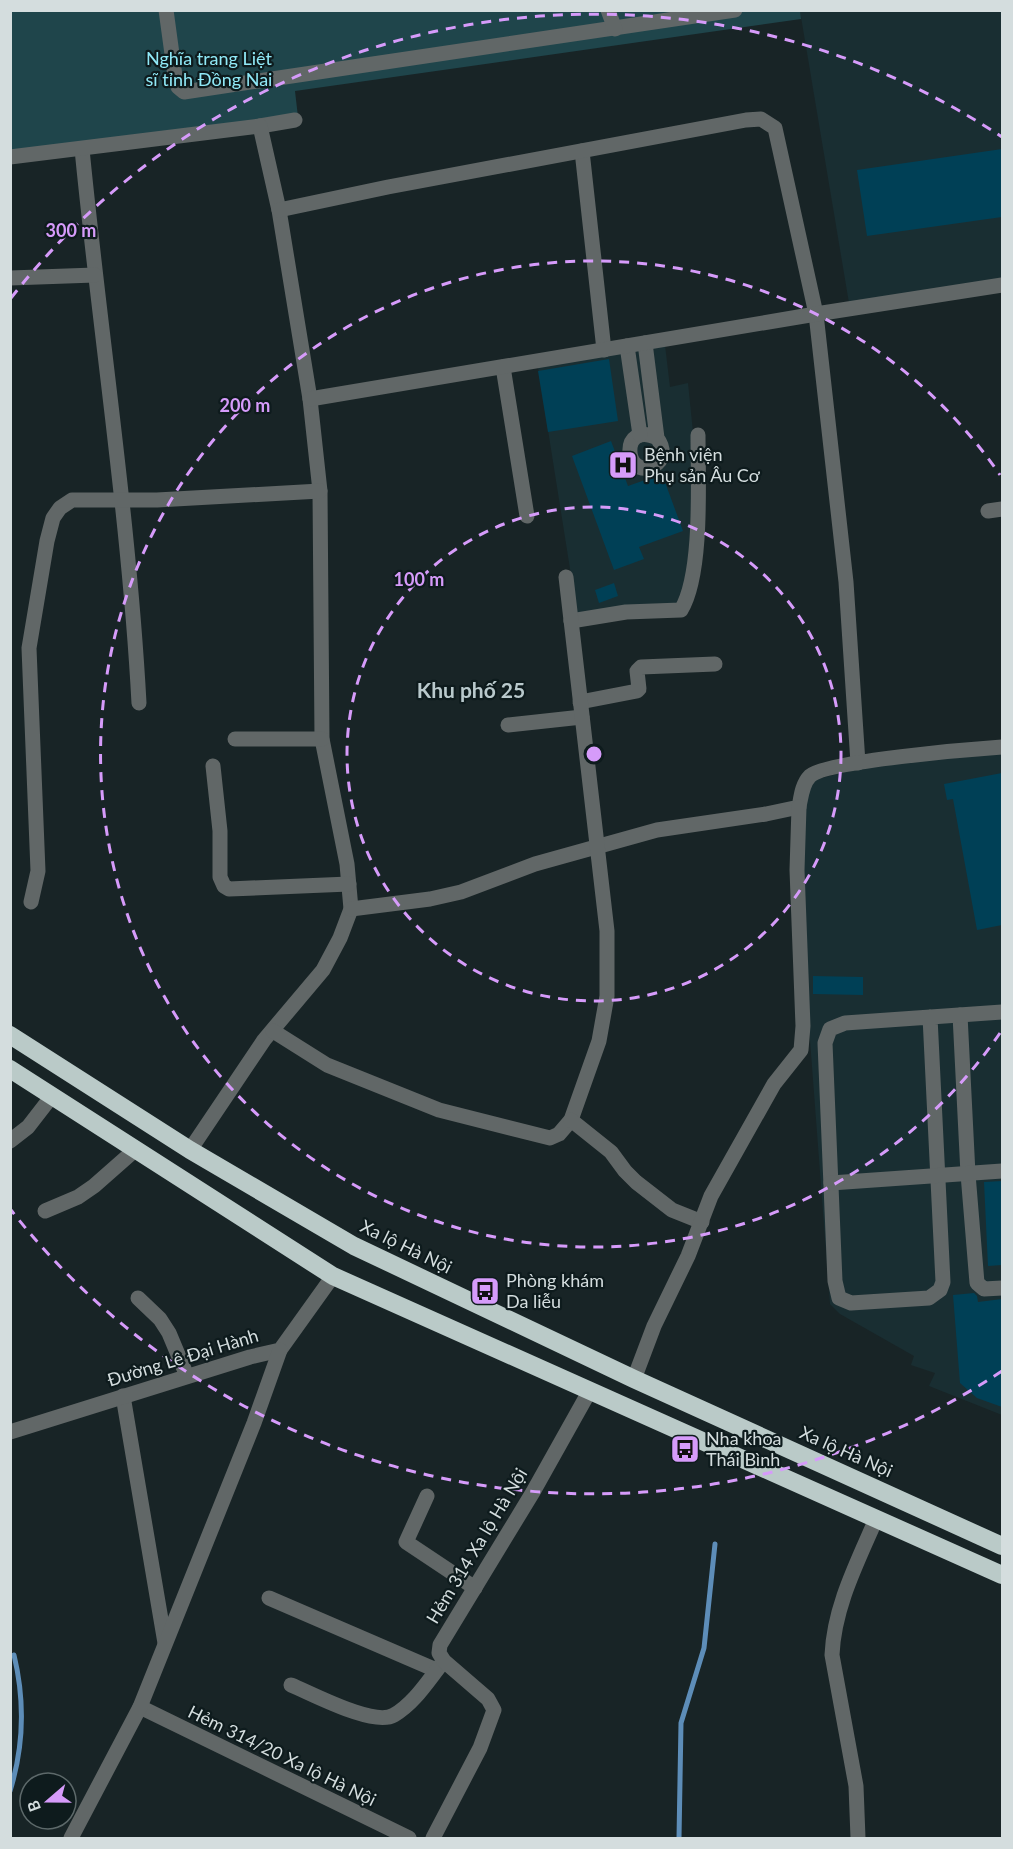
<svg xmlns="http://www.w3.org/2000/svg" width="1013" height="1849" viewBox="0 0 1013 1849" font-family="Lato,sans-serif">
	<rect width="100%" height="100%" fill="#182426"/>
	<!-- built -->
	<g fill="#192e32">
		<polygon points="800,11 1002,11 1002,279 849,303"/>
		<polygon points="665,345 670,387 688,383 693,432 690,553 686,585 677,605 577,613 538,367"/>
		<polygon points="1002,753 1002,1415 929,1386 935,1373 911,1365 914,1356 840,1314 830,1304 809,1027 803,873 805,807 810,787 813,780 858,769 951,757"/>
	</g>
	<!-- green -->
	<polygon fill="#1f454b" points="800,10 801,19 295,91 298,117 11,151 10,11"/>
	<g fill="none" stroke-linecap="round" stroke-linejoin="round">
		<!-- stream -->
		<g stroke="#5d8db8" stroke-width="5">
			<path d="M10,1791C24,1746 25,1701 14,1655"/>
			<polyline points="679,1838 681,1723 704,1648 715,1544"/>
		</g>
	</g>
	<!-- building -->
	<g fill="#004056">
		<polygon points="1002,149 1002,217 867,236 857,170"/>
		<polygon points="609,359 618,421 548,432 538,371"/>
		<polygon points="611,441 628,486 662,474 683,531 639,547 644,559 614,570 572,456"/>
		<polygon points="614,583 618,596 599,603 595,590"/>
		<polygon points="1002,773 1002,925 977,930 953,799 947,800 944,784"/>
		<polygon points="813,976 863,977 863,995 813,994"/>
		<polygon points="1002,1181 1002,1265 988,1266 984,1182"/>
		<polygon points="974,1293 977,1296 978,1302 1002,1299 1002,1407 977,1398 960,1383 953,1295"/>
	</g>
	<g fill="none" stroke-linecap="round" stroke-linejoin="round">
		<!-- minor -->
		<g stroke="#616767" stroke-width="15">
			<polyline points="166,10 175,76 178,87 184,92 735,10"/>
			<polyline points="608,10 615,29"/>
			<polyline points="260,126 295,120"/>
			<path d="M82,149C100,334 129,518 139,703"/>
			<polyline points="582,151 604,350"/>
			<polyline points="10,157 260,126 279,210 310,399 320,491 322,739 347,864 351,909 340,938 323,970 264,1040 190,1150"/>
			<polyline points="279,210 388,187 746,120 761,119 775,128 816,314 846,582 858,763"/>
			<polyline points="10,278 95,275"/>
			<path d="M645,343L657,438C664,447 665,460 653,466C624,480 619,420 657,438"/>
			<polyline points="627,346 640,435"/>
			<polyline points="503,367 527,516"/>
			<polyline points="310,399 816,314 1002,285"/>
			<polyline points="988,511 1002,509"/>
			<path d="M571,621L626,612L681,610C703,574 698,479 698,435"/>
			<polyline points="580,702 637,691 639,689 637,671 641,667 715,664"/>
			<polyline points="508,725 582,717"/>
			<polyline points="235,739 322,739"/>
			<polyline points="213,766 220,831 220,877 224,886 229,889 349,884"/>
			<polyline points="31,902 38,871 29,648 47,541 53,518 60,508 72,500 157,500 320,491"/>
			<path d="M351,909L430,899L461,892L535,864L657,830L766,814L799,807C801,797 802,784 810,776C826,761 973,749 1002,747"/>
			<polyline points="960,1015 968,1174 977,1283 984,1289 1002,1288"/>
			<polyline points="930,1017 943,1282 940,1290 929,1298 851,1303 839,1298 835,1281 825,1043 830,1029 845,1023 1002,1012"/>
			<polyline points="273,1031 327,1065 439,1110 550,1138 559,1134 571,1120 599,1041 607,996 607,931 566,577"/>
			<polyline points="571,1120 611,1152 625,1171 636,1182 672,1210 702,1222"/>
			<polyline points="10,1141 28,1127 52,1096"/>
			<polyline points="831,1183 1002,1171"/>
			<polyline points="45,1211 78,1197 94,1186 136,1149"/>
			<polyline points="138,1298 160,1319 169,1333 187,1376"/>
			<polyline points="634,1379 654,1326 688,1256 711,1196 774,1084 801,1050 803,1026 797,870 799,807"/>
			<polyline points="123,1396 165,1643"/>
			<polyline points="10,1432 250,1357 280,1350 333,1276"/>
			<polyline points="427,1496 406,1542 475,1588"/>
			<polyline points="269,1598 436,1670"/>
			<path d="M291,1685C313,1694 374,1727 394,1715C415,1703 429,1679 444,1661"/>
			<polyline points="140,1707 409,1838"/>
			<polyline points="71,1838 140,1707 254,1423 280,1350"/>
			<polyline points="433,1838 480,1748 494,1710 488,1699 444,1661 439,1653 440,1645 533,1492 589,1392"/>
			<path d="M858,1838L856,1786L832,1655C834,1607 857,1563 876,1519"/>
		</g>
		<!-- highway -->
		<g stroke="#bacac8" stroke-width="18">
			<polyline points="10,1035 190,1150 354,1246 634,1379 1002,1546"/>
			<polyline points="10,1069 333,1276 1002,1575"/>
		</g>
	</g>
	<!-- distance rings -->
	<g fill="none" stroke="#d69bfa" stroke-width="3" stroke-dasharray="10 8">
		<circle cx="594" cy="754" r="247"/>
		<path d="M1000 1033A493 493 0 1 1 1000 475"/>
		<path d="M1002 1371A740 740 0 0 1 11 1210M11 298A740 740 0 0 1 1002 137"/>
	</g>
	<!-- icons -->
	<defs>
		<g id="hospital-square" transform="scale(1.5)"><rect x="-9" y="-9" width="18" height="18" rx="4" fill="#d69bfa" stroke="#0e1b1d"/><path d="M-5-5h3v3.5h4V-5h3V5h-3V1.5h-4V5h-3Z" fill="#111"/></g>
		<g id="bus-square" transform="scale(1.5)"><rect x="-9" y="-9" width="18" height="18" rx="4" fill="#d69bfa" stroke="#0e1b1d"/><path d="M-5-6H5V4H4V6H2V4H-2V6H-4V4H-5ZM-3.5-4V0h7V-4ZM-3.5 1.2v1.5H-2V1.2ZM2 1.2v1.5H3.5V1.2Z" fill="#111"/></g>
	</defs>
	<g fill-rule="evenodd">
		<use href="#hospital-square" x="623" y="465"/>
		<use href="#bus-square" x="485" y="1291"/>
		<use href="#bus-square" x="685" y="1449"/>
	</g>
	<g text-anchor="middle" stroke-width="4.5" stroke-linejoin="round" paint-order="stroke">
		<!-- park labels -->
		<g font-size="18" fill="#90e9f7" stroke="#0e1b1d">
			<text x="209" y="65">Nghĩa trang Liệt<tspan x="209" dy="21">sĩ tỉnh Đồng Nai</tspan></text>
		</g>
		<!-- poi labels -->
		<g font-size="18" fill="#d4ddde" stroke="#0e1b1d" text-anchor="start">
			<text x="644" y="461">Bệnh viện<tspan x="644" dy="21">Phụ sản Âu Cơ</tspan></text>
			<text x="506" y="1287">Phòng khám<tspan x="506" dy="21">Da liễu</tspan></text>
			<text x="706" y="1445">Nha khoa<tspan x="706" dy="21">Thái Bình</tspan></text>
		</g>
		<!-- street labels -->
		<g font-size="18" fill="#d4ddde" stroke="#0e1b1d">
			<text transform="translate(406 1247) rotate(26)" y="6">Xa lộ Hà Nội</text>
			<text transform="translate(183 1358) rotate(-17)" y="6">Đường Lê Đại Hành</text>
			<text transform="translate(846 1452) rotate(24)" y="6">Xa lộ Hà Nội</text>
			<text transform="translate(477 1546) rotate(-59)" y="6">Hẻm 314 Xa lộ Hà Nội</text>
			<text transform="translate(282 1756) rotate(26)" y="6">Hẻm 314/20 Xa lộ Hà Nội</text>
		</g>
		<!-- quarter labels -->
		<g font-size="21" font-weight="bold" fill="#b9c9cc" stroke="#0e1b1d">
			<text x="471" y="698">Khu phố 25</text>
		</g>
	</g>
	<circle cx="594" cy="754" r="9" fill="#d69bfa" stroke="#0e1b1d" stroke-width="3"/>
	<g font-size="18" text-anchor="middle" font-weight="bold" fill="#d69bfa" stroke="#0e1b1d" stroke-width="4.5" stroke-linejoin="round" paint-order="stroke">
		<text x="71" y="237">300 m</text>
		<text x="245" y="412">200 m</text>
		<text x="419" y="586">100 m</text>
	</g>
	<!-- border -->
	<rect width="1013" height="1849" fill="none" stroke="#d4ddde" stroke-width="24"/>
	<!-- north arrow -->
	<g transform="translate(48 1801) rotate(250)"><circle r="28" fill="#0e1b1d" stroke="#5d696a" stroke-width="1.5"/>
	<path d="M0-4.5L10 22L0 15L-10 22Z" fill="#d69bfa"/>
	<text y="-9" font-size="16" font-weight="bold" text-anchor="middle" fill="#d4ddde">B</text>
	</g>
</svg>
